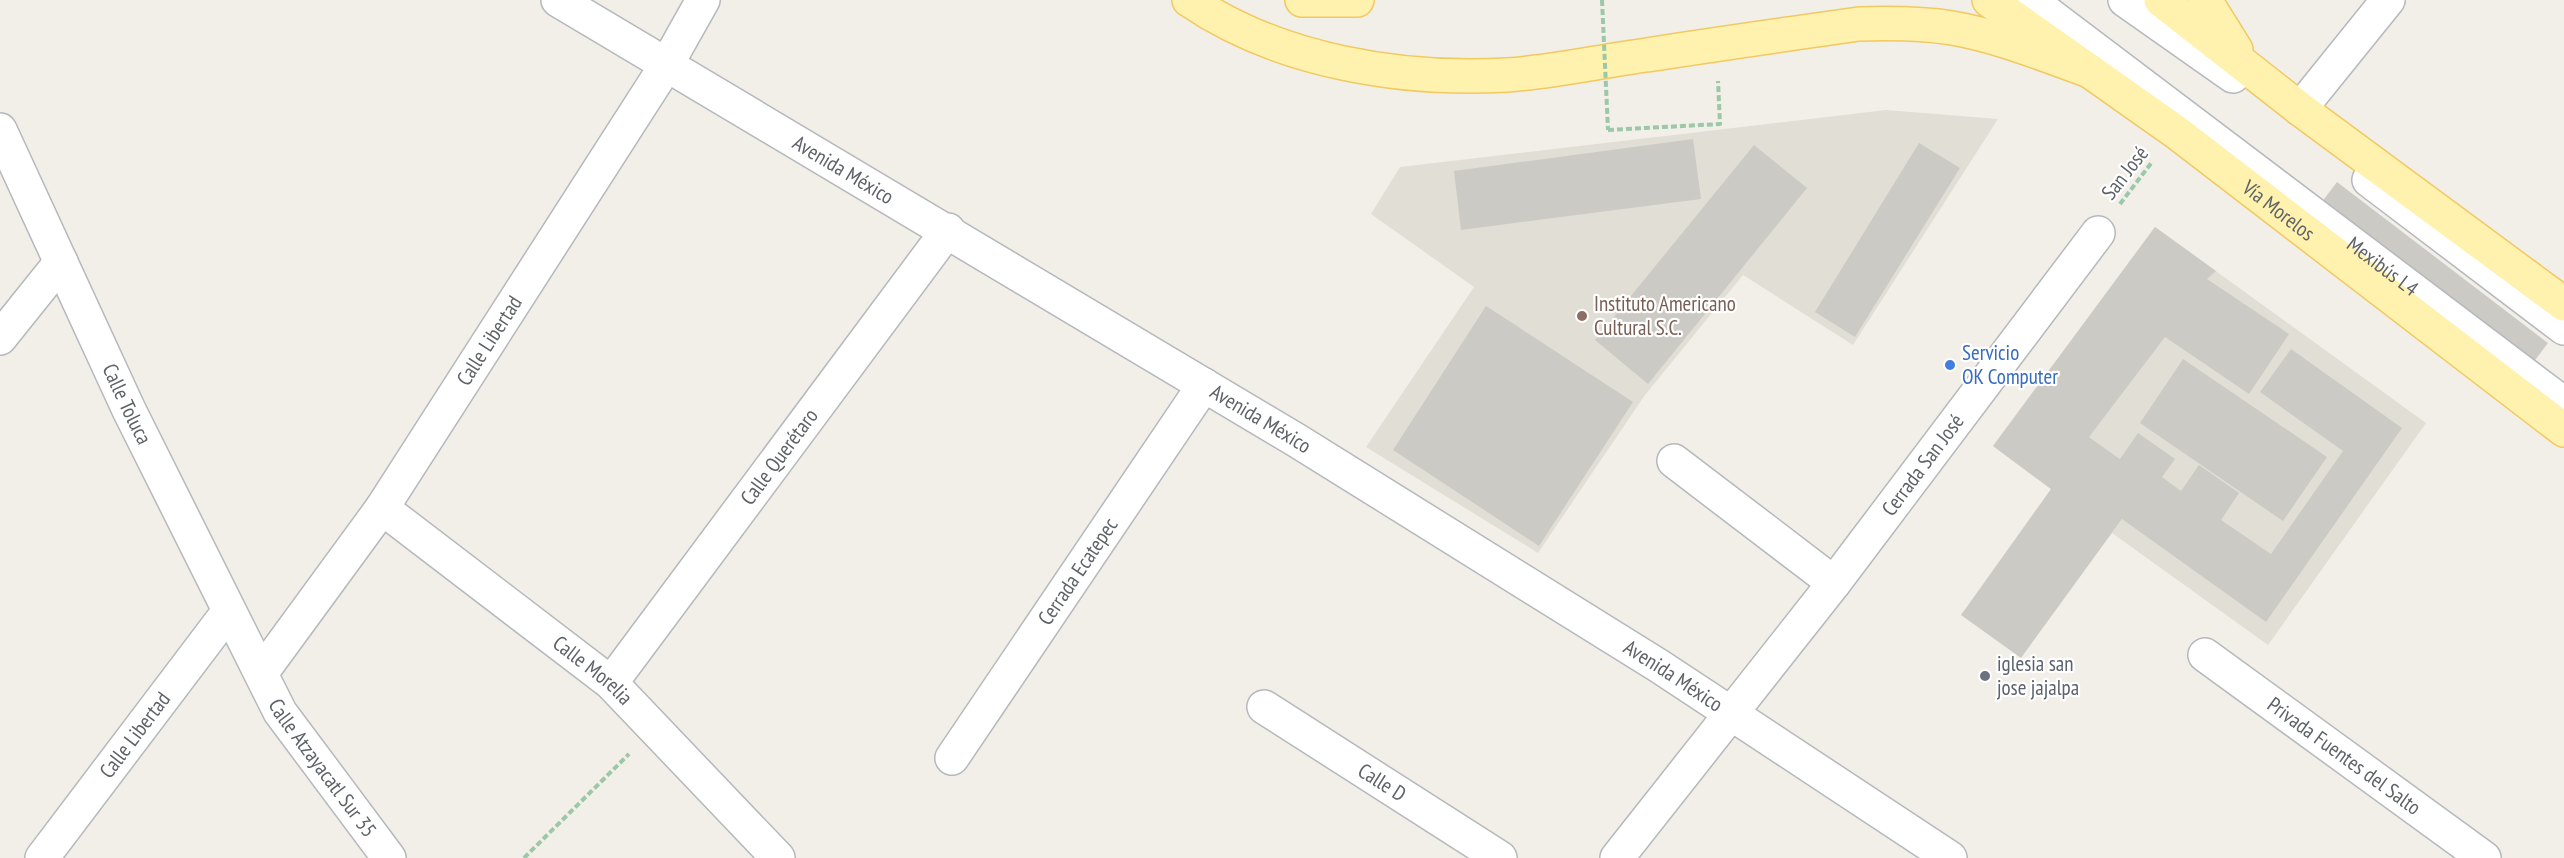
<svg xmlns="http://www.w3.org/2000/svg" width="2564" height="858" viewBox="0 0 2564 858" font-family="'PT Sans Narrow',sans-serif">
	<rect width="100%" height="100%" fill="#f1efe8"/>
	<!-- education -->
	<g fill="#e1ded6">
		<polygon points="1886,110 1998,119 1853,345 1743,275 1645,395 1538,553 1366,447 1474,287 1371,214 1400,167"/>
		<polygon points="2155,227 2426,423 2268,645 2112,533 2150,481 2120,459 2089,437 2051,489 1993,446"/>
	</g>
	<!-- building -->
	<g fill="#cccac5">
		<polygon points="1693,139 1701,199 1461,230 1454,171"/>
		<polygon points="1919,143 1960,168 1855,337 1815,312"/>
		<polygon points="1754,145 1807,188 1648,384 1595,340"/>
		<polygon points="2337,182 2548,343 2526,372 2315,211"/>
		<polygon points="2155,227 2216,271 2207,279 2289,334 2249,394 2165,337 2089,437 2120,459 2138,433 2175,459 2162,477 2181,491 2199,465 2239,493 2221,520 2271,554 2343,451 2260,392 2291,349 2402,428 2266,622 2122,519 2021,658 1961,615 2051,489 1993,446"/>
		<polygon points="1486,306 1633,402 1539,546 1393,450"/>
		<polygon points="2183,359 2327,457 2283,521 2140,423"/>
	</g>
	<g fill="none" stroke-linecap="round" stroke-linejoin="round">
		<!-- minor casing -->
		<g stroke="#b5b8bc" stroke-width="36">
			<g id="minor">
				<path id="s1" d="M558,0L1296,440L1659,666L1950,858"/>
				<path id="s2" d="M2030,0L2564,404"/>
				<polyline points="2125,0 2233,76"/>
				<polyline points="2300,109 2388,0"/>
				<path id="s3" d="M0,130L129,410L280,712L389,858"/>
				<polyline points="2369,180 2564,328"/>
				<polyline points="0,338 61,262"/>
				<polyline points="1674,461 1834,583"/>
				<path id="s4" d="M382,508L611,683L778,858"/>
				<path id="s5" d="M2205,655L2484,858"/>
				<path id="s6" d="M262,672L382,508L667,64L703,0"/>
				<path id="s7" d="M611,683L948,230"/>
				<path id="s8" d="M1264,707L1500,858"/>
				<path id="s9" d="M952,758L1204,385"/>
				<path id="s10" d="M42,858L229,611"/>
				<path id="s11" d="M1617,858L1834,583L2098,233"/>
			</g>
		</g>
		<!-- major casing -->
		<g stroke="#f2c960" stroke-width="36">
			<g id="major">
				<path d="M1189,0C1278,61 1400,81 1507,75C1553,72 1601,61 1647,55C1717,44 1788,34 1859,24C1890,23 1921,23 1952,28C1999,36 2045,55 2090,71"/>
				<polyline points="1302,0 1357,0"/>
				<path id="s12" d="M1989,0L2176,132L2564,430"/>
				<polyline points="2161,0 2300,109 2564,304"/>
				<polyline points="2205,0 2236,50"/>
			</g>
		</g>
		<!-- path -->
		<g stroke="#9cc7a9" stroke-width="4" stroke-dasharray="6 3" stroke-linecap="butt">
			<polyline points="1608,130 1720,124 1718,81"/>
			<polyline points="2120,204 2152,162"/>
			<polyline points="524,858 629,754"/>
		</g>
		<!-- minor -->
		<use href="#minor" stroke="#fff" stroke-width="33"/>
		<!-- major -->
		<use href="#major" stroke="#fff2af" stroke-width="33"/>
		<!-- path-bridge -->
		<polyline stroke="#9cc7a9" stroke-width="4" stroke-dasharray="6 3" stroke-linecap="butt" points="1602,0 1608,130"/>
	</g>
	<!-- markers -->
	<circle fill="#8d6e63" stroke="#fff" stroke-width="2" cx="1582" cy="316" r="6"/>
	<circle fill="#3f7fe0" stroke="#fff" stroke-width="2" cx="1950" cy="365" r="6"/>
	<circle fill="#6b7280" stroke="#fff" stroke-width="2" cx="1985" cy="676" r="6"/>
	<g text-anchor="middle" stroke-width="4.5" stroke-linejoin="round" paint-order="stroke">
		<!-- street labels -->
		<g font-size="21" fill="#5f6368" stroke="#fff">
			<text dy="7" stroke="none"><textPath href="#s1" startOffset="332">Avenida México</textPath></text>
			<text transform="translate(2125 173) rotate(-52)" y="7">San José</text>
			<text dy="7" stroke="none"><textPath href="#s12" startOffset="358">Vía Morelos</textPath></text>
			<text dy="7" stroke="none"><textPath href="#s2" startOffset="442">Mexibús L4</textPath></text>
			<text dy="7" stroke="none"><textPath href="#s6" startOffset="402">Calle Libertad</textPath></text>
			<text dy="7" stroke="none"><textPath href="#s3" startOffset="302">Calle Toluca</textPath></text>
			<text dy="7" stroke="none"><textPath href="#s1" startOffset="818">Avenida México</textPath></text>
			<text dy="7" stroke="none"><textPath href="#s7" startOffset="282">Calle Querétaro</textPath></text>
			<text dy="7" stroke="none"><textPath href="#s11" startOffset="498">Cerrada San José</textPath></text>
			<text dy="7" stroke="none"><textPath href="#s9" startOffset="225">Cerrada Ecatepec</textPath></text>
			<text dy="7" stroke="none"><textPath href="#s4" startOffset="266">Calle Morelia</textPath></text>
			<text dy="7" stroke="none"><textPath href="#s1" startOffset="1304">Avenida México</textPath></text>
			<text dy="7" stroke="none"><textPath href="#s10" startOffset="154">Calle Libertad</textPath></text>
			<text dy="7" stroke="none"><textPath href="#s5" startOffset="172">Privada Fuentes del Salto</textPath></text>
			<text dy="7" stroke="none"><textPath href="#s3" startOffset="716">Calle Atzayacatl Sur 35</textPath></text>
			<text dy="7" stroke="none"><textPath href="#s8" startOffset="140">Calle D</textPath></text>
		</g>
		<!-- education labels -->
		<g font-size="21" fill="#785e54" stroke="#fff" text-anchor="start">
			<text x="1594" y="311">Instituto Americano<tspan x="1594" dy="24">Cultural S.C.</tspan></text>
		</g>
		<!-- shop labels -->
		<g font-size="21" fill="#366cbe" stroke="#fff" text-anchor="start">
			<text x="1962" y="360">Servicio<tspan x="1962" dy="24">OK Computer</tspan></text>
		</g>
		<!-- worship labels -->
		<g font-size="21" fill="#5b616d" stroke="#fff" text-anchor="start">
			<text x="1997" y="671">iglesia san<tspan x="1997" dy="24">jose jajalpa</tspan></text>
		</g>
	</g>
</svg>
